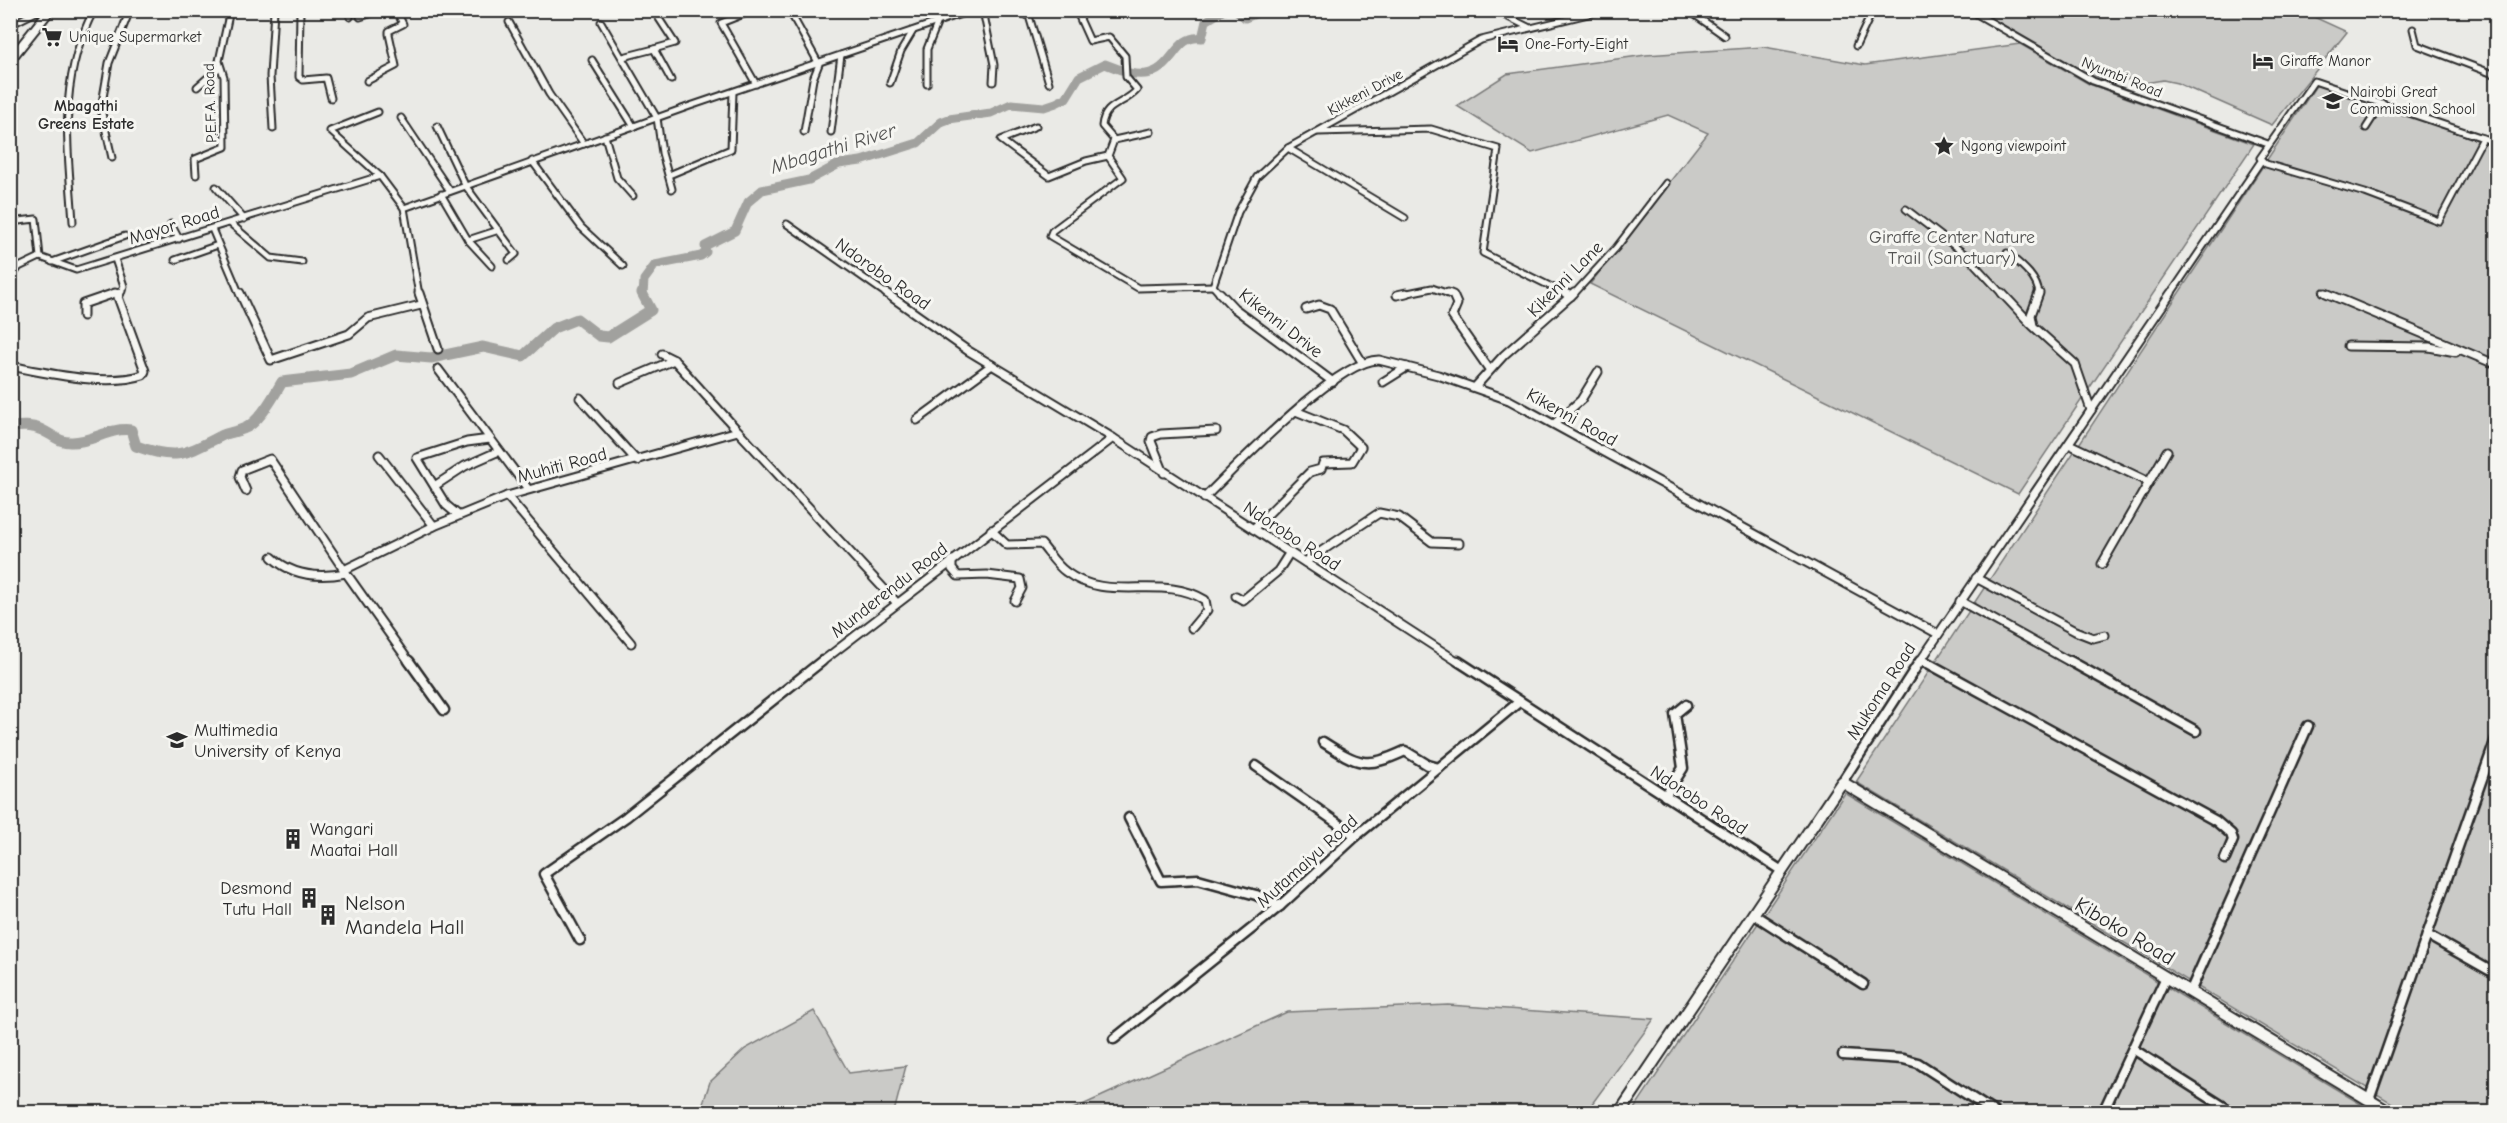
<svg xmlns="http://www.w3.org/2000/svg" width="2507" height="1123" viewBox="0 0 2507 1123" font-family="'Comic Neue',sans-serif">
	<rect width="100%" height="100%" fill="#eaeae6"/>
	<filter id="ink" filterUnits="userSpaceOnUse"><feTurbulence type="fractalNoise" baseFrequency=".0167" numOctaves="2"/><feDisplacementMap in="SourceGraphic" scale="12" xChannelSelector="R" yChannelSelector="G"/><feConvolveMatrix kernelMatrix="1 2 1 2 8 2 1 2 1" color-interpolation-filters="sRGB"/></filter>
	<g filter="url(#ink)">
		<!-- green -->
		<g fill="#cacac7" stroke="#7a7a79" stroke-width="1.5">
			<polygon points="1988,11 2301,11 2347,32 2272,125 2177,83 2163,80 2145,83 2130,79 2114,83 2088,74 1982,14"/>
			<polygon points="2020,44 2089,84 2254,144 2018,494 1590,284 1708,133 1668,115 1532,153 1457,106 1507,74 1646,55 1764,47 1865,65"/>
			<polygon points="2317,84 2496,146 2496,1112 2407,1112 1856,782"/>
			<polygon points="1845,793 2374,1112 1632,1112"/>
			<polygon points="1448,1005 1654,1019 1586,1112 1067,1112 1287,1012"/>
			<polygon points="814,1011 849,1073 906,1066 894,1112 700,1112 710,1082 745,1049"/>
		</g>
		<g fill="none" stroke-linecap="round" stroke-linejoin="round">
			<!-- river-far1 -->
			<g stroke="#a1a19e" stroke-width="9">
				<polyline points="1236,10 1245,18 1262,11 1278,10"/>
				<path d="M1129,73C1175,83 1170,33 1202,38L1206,21L1224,10"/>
				<polyline points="643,295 644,280 655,265 701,256 706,252 705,246 735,231 748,202 762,190 809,180 839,164 861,161 918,143 941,122 949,119 991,113 1011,104 1044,107 1056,103 1066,98 1079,77 1105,64 1121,70"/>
			</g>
			<!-- river -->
			<path stroke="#a1a19e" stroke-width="11" d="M10,427C21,426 32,425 42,430C53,435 60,443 72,442C93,442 110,427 131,430L136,446C178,461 185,454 223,435C230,432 242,431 249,426C262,417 274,396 282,382L351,374L396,355L431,358L483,347L523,356L554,328L577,319L599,336L608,337L651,310L642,293"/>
			<!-- minor-far2 casing -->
			<g stroke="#2b2b2b" stroke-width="9">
				<g id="minor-far2">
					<polyline points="300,10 299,77 303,80 326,78 331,98"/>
					<polyline points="754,10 721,23 756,84"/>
					<polyline points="789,10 819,64 813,79 804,132"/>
					<polyline points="983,10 994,65 993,82"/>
					<polyline points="1013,10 1029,16 1049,83"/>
					<path d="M1076,10L1090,41L1109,37L1125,56L1126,77L1137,90C1124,105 1104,103 1102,126L1114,140"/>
					<polyline points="1494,10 1528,27"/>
					<polyline points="1688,10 1725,36"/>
					<polyline points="1896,10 1975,13 2093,81 2268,144"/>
					<polyline points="350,17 352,10"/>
					<polyline points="360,17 382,10"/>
					<polyline points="509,22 549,94 584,144"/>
					<polyline points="601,22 657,118 662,153 672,189"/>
					<polyline points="10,25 40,10"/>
					<polyline points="2413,29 2417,45 2496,75"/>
					<polyline points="1856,46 1873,10"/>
					<polyline points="654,49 675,43 658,17"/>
					<polyline points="623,57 654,49 671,80"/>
					<polyline points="592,60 634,127"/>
					<polyline points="367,81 396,66 389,34 389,31 403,24 396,10"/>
					<polygon points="2314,81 2483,138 2439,221 2365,193 2266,164 2260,158"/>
					<polyline points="890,83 901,51 913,31"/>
					<polyline points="927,84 927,49 937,24"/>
					<polyline points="197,87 220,67"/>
					<polyline points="378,112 330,131 380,176 404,208 419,295"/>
					<polyline points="401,118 450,191"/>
					<polyline points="437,126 465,185 516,254 509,260"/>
					<polyline points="1036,126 1001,140 1049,176 1086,161 1108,156"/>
					<polyline points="2366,128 2382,103"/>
					<polyline points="273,129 270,76 274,10"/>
					<polyline points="831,132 841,55"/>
					<polyline points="1151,132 1114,140 1108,156 1123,178 1052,231 1050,236 1138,288 1213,286"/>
					<polyline points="1318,132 1431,129 1498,149 1483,253 1568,295"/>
					<polyline points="605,136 617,178 633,196"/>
					<polyline points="2483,138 2496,143"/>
					<polyline points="1288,148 1405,218"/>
					<polyline points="112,158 101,109 109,63 130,10"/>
					<polyline points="532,161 581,227 623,266"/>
					<polyline points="196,175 195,159 225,147 224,77 219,61 230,10"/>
					<polyline points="669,175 731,149 733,92"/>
					<polyline points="216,187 244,219"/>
					<polyline points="441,194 468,240 492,266"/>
					<polyline points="404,208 690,106 973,10"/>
					<polyline points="1906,209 1966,255 2003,295"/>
					<polyline points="10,222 36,219 40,257 76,270 380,176"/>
					<path d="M73,222C68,146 57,80 94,10"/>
					<polyline points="230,223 271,258 302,262"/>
					<polyline points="171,224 179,239"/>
					<polyline points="787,224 888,295"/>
					<polyline points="212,229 240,295"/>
					<polyline points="468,240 499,230"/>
					<path d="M2007,253C2020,264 2038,277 2039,295"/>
					<polyline points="115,259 124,286 119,295"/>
					<polyline points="175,260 218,245"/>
					<polyline points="52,262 125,236"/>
					<polyline points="10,279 19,267 40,257"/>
					<polyline points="1213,286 1238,212 1257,177 1288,148 1481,40 1605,10"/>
					<polyline points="1213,286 1221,295"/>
					<polyline points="2323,292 2330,295"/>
					<polyline points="111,295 122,291"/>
					<polyline points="1398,295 1432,288 1452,295"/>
					<polyline points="1573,295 1616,248 1666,183"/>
					<polyline points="2170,295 2261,161"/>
				</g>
			</g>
			<!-- minor-far1 casing -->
			<g stroke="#2b2b2b" stroke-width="11">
				<g id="minor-far1">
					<polyline points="240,293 271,360 349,334 368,318 421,305"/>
					<polyline points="419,293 438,349"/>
					<polyline points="886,293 967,350 1113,438 1460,663"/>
					<polyline points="1220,293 1234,308 1333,382"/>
					<polyline points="1448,293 1453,295 1457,304 1452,316 1489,369"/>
					<polyline points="1565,293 1571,296"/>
					<polyline points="2002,293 2031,324"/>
					<polyline points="2039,293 2031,315 2033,326 2075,364 2091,410"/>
					<polyline points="2326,293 2490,362"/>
					<polyline points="1397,295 1406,293"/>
					<polyline points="1306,309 1319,305 1330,309 1362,362"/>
					<polyline points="83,316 83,304 115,293"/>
					<polyline points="2348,346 2429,347 2456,352"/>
					<polyline points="662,354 674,360 738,431"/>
					<path d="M10,366C47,373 107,387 143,375L145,371L118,297L120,293"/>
					<polyline points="438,369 528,489"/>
					<polyline points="1383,382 1407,367"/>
					<polyline points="620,383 674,360"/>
					<polyline points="1476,386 1504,355 1574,293"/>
					<polyline points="580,398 637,461"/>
					<polyline points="917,420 992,365"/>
					<polyline points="1554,424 1581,400 1598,372"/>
					<polyline points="2069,444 2149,482"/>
					<polyline points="379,455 434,526"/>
					<polyline points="1164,473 1151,441 1152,437 1161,434 1216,431"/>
					<polyline points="436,485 465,466 499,451"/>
					<polyline points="246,491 240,477 242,470 270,459 344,570"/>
					<polyline points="507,496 631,643"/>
					<path d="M1204,498C1236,467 1338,359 1379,360L1438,375L1509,400L1938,634"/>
					<polyline points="458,515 446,505 417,458 467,442 490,439"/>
					<polyline points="1253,529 1310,472 1321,469 1323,463 1352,462 1361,447 1343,430 1298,412"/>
					<path d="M991,530L1007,545L1041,544C1049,553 1055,564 1066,572C1108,604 1162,573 1205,600L1207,610L1192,628"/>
					<path d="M272,557C292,576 320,578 346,573"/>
					<polyline points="952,560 952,569 958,576 987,575 1020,579 1022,588 1015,601"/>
					<polyline points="1305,562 1379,513 1399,517 1432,542 1459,543"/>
					<polyline points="2102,564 2167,451"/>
					<polyline points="1976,578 2075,631 2093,638 2105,635"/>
					<polyline points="1236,596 1243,600 1278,571 1290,552"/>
					<polyline points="1960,601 2072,663"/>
					<polyline points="1921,660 1926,663"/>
					<polyline points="410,663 344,570 434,526 507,496 738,431 896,602"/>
					<polyline points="820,663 1113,438"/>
					<polyline points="1919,663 2171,293"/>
				</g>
			</g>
			<!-- minor casing -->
			<g stroke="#2b2b2b" stroke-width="13">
				<g id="minor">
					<polyline points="409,661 444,710"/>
					<polyline points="1458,661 1782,871"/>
					<polyline points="1924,661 2216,821 2231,834 2233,840 2225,859"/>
					<polyline points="2070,661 2196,731"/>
					<path d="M1323,742C1359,765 1366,769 1405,751L1428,765L1439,768"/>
					<polyline points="1256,766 1356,836"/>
					<polyline points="1842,782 1920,661"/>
					<polyline points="1665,796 1683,768 1675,714 1686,705"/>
					<polyline points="1129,818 1161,881 1198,879 1256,895 1280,906"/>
					<polyline points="1753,914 1863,984"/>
					<polyline points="2427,935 2496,974"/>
					<polyline points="580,940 544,874 626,817 822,661"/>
					<polyline points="2190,992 2308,726"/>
					<polyline points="1114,1039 1280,906 1356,836 1519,702"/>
					<polyline points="2133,1049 2232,1112"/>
					<polyline points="1843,1055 1903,1059 1918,1063 1994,1112"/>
					<polyline points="2369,1100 2496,739"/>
					<polyline points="2103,1112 2166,977"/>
				</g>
			</g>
			<!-- tertiary casing -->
			<g stroke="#2b2b2b" stroke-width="14">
				<polyline id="tertiary" points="1620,1112 1842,782 2389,1112"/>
			</g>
			<!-- trunk casing -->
			<g stroke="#2b2b2b" stroke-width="12">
				<polyline id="trunk" points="10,60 50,10"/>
			</g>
			<!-- minor-far2 -->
			<use href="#minor-far2" stroke="#f6f6f2" stroke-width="5"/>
			<!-- minor-far1 -->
			<use href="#minor-far1" stroke="#f6f6f2" stroke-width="7"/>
			<!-- minor -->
			<use href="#minor" stroke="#f6f6f2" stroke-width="8"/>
			<!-- tertiary -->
			<use href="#tertiary" stroke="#f6f6f2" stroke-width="10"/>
			<!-- trunk -->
			<use href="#trunk" stroke="#f6f6f2" stroke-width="8"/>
		</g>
	</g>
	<!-- icons -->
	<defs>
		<g id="supermarket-bare" transform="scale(1.62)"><path d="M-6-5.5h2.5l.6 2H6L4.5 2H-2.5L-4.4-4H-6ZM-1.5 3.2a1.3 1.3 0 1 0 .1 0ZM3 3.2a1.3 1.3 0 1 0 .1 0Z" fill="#2b2b2b" stroke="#f6f6f2" stroke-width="2.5" paint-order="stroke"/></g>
		<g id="hotel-bare" transform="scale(1.62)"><path d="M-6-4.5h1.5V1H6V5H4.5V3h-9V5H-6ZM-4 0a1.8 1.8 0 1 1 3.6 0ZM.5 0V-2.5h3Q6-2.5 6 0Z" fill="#2b2b2b" stroke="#f6f6f2" stroke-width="2.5" paint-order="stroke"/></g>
		<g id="school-bare" transform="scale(1.62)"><path d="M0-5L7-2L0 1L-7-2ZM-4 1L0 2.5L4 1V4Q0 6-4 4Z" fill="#2b2b2b" stroke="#f6f6f2" stroke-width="2.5" paint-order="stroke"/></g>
		<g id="sight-bare" transform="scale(1.62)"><path d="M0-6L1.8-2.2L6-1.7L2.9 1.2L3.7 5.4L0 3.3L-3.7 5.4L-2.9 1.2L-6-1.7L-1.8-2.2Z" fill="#2b2b2b" stroke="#f6f6f2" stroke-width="2.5" paint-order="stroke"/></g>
		<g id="university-bare" transform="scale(1.62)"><path d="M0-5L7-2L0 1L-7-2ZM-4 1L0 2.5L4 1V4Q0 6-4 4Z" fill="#2b2b2b" stroke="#f6f6f2" stroke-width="2.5" paint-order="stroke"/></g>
		<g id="building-bare" transform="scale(1.62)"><path d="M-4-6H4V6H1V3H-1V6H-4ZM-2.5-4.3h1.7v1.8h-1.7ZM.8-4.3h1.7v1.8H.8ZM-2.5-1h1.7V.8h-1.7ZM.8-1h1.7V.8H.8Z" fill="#2b2b2b" stroke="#f6f6f2" stroke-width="2.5" paint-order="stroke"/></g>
	</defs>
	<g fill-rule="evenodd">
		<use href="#supermarket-bare" x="52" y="37"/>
		<use href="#hotel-bare" x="1508" y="44"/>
		<use href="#hotel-bare" x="2263" y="61"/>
		<use href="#school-bare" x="2333" y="101"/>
		<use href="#sight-bare" x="1944" y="146"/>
		<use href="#university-bare" x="177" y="740"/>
		<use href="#building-bare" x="293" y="839"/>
		<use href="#building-bare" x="309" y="898"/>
		<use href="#building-bare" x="328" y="915"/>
	</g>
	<g text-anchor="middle" stroke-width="6" stroke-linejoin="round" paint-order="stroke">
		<!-- far-poi labels -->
		<g font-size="15" fill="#2b2b2b" stroke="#f6f6f2" text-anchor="start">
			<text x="69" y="42">Unique Supermarket</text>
			<text x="1525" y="49">One-Forty-Eight</text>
			<text x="2280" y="66">Giraffe Manor</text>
			<text x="2350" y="97">Nairobi Great<tspan x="2350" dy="17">Commission School</tspan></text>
			<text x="1961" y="151">Ngong viewpoint</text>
		</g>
		<!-- far-street labels -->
		<g font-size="15" fill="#2b2b2b" stroke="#f6f6f2">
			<text transform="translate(2122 77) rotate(22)" y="5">Nyumbi Road</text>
			<text transform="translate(1365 92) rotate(-28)" y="5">Kikkeni Drive</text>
			<text transform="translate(210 103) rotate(-92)" y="5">P.E.F.A. Road</text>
		</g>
		<!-- far-neighbourhood labels -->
		<g font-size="16" font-weight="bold" fill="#2b2b2b" stroke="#f6f6f2">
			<text x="86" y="111">Mbagathi<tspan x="86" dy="18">Greens Estate</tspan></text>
		</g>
		<!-- street labels -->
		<g font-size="18" fill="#2b2b2b" stroke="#f6f6f2">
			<text transform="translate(174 225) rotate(-17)" y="6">Mayor Road</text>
			<text transform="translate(883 274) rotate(35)" y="6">Ndorobo Road</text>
			<text transform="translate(1565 279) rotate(-45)" y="6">Kikenni Lane</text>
			<text transform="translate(1281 323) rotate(38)" y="6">Kikenni Drive</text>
			<text transform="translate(1572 417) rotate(29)" y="6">Kikenni Road</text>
			<text transform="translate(562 465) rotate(-15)" y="6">Muhiti Road</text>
			<text transform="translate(1292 536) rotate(33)" y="6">Ndorobo Road</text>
			<text transform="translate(889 590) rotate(-38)" y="6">Munderendu Road</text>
			<text transform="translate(1881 691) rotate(-57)" y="6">Mukoma Road</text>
			<text transform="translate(1699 800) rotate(33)" y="6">Ndorobo Road</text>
			<text transform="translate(1307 861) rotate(-42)" y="6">Mutamaiyu Road</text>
		</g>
		<!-- park labels -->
		<g font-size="18" fill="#535352" stroke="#f6f6f2">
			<text x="1952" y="243">Giraffe Center Nature<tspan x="1952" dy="21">Trail (Sanctuary)</tspan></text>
		</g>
		<!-- poi labels -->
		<g font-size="18" fill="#2b2b2b" stroke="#f6f6f2" text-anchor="start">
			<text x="194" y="736">Multimedia<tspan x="194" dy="21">University of Kenya</tspan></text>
			<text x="310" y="835">Wangari<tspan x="310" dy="21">Maatai Hall</tspan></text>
			<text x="292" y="894" text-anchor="end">Desmond<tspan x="292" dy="21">Tutu Hall</tspan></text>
		</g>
		<!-- water labels -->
		<g font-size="20" font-style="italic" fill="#545453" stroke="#f6f6f2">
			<text transform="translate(833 148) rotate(-17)" y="7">Mbagathi River</text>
		</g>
		<!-- near-poi labels -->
		<g font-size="21" fill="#2b2b2b" stroke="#f6f6f2" text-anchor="start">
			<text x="345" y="910">Nelson<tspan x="345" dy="24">Mandela Hall</tspan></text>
		</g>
		<!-- near-street labels -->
		<g font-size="21" fill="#2b2b2b" stroke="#f6f6f2">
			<text transform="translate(2125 931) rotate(31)" y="7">Kiboko Road</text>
		</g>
	</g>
	<!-- margin -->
	<rect width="2507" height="1123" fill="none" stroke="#f6f6f2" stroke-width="36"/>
	<rect x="18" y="18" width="2471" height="1087" fill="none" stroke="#2b2b2b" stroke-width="2" filter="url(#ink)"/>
</svg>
